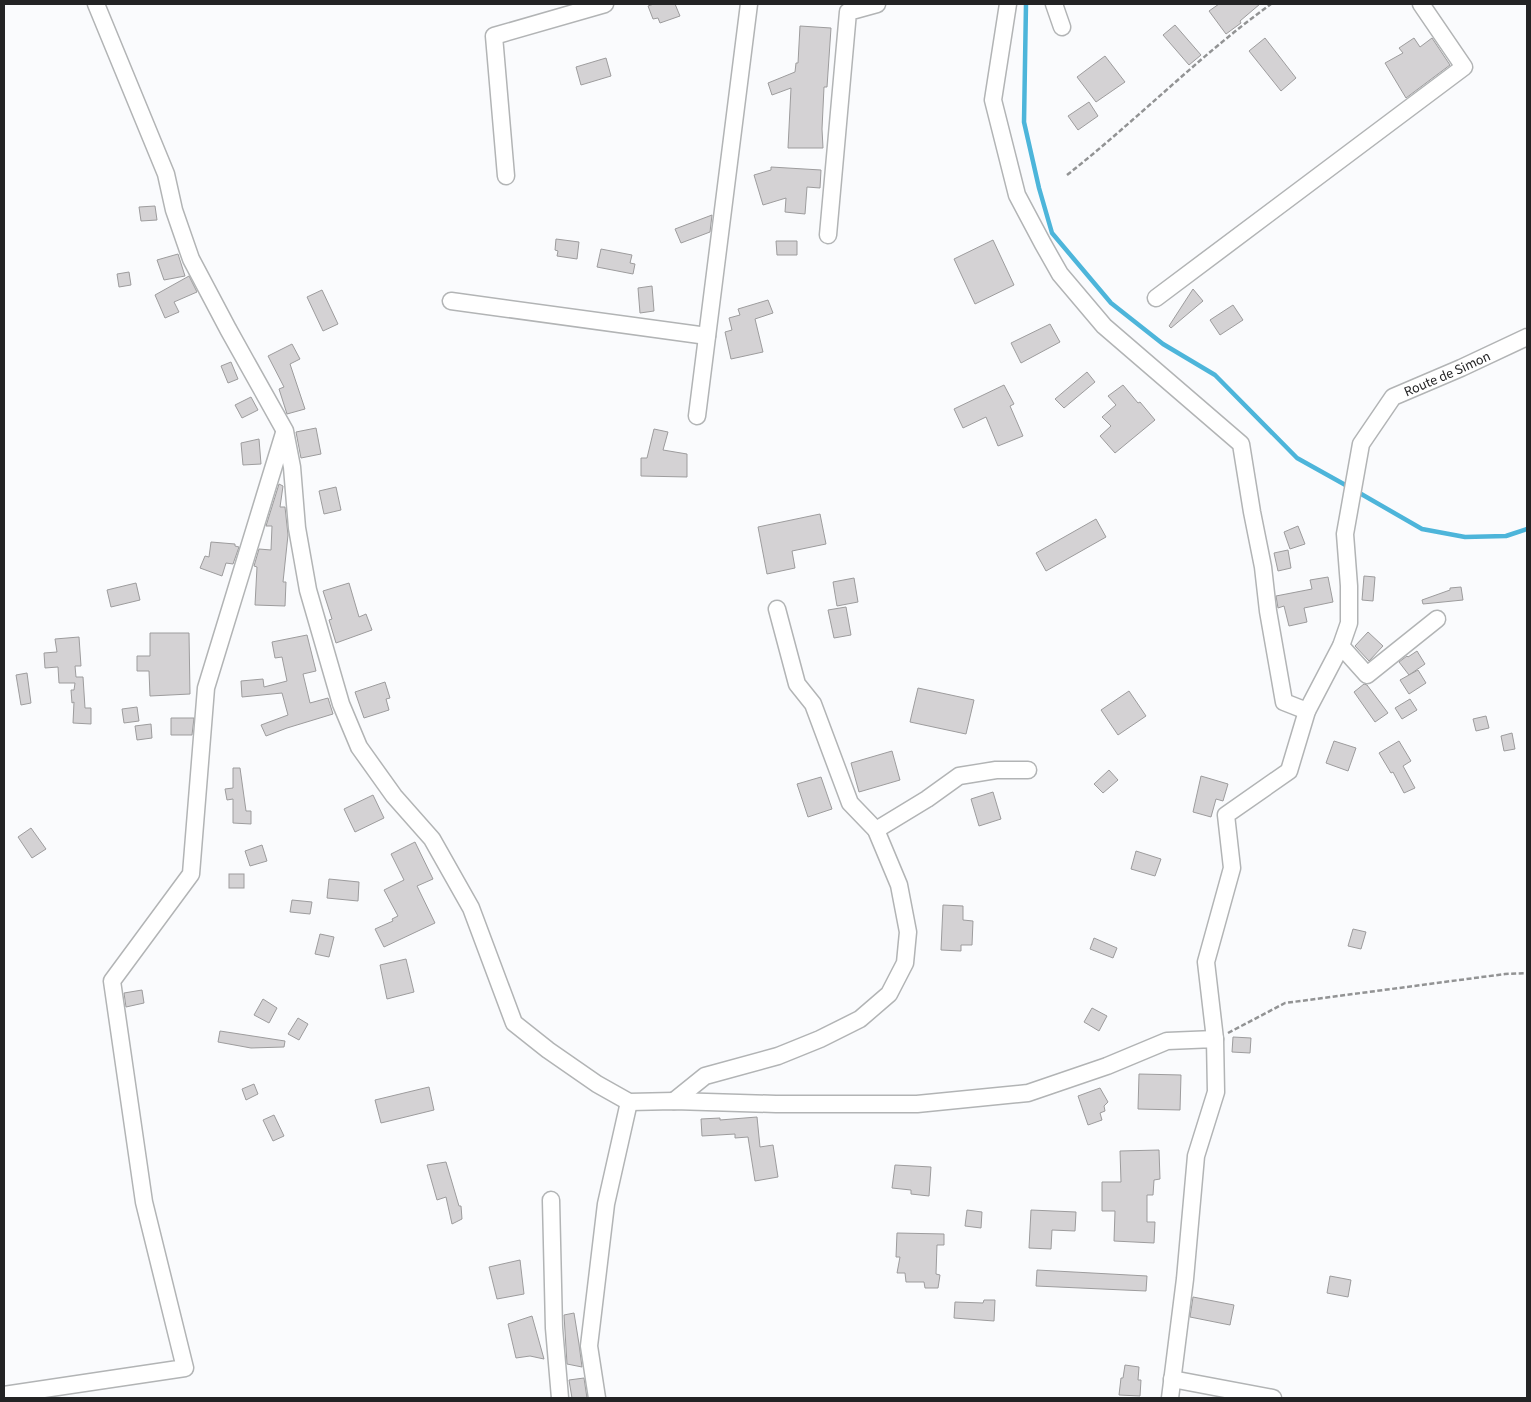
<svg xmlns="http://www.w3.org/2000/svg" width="1531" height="1402" viewBox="0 0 1531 1402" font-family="'Source Sans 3',sans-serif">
	<rect width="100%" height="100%" fill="#fafbfd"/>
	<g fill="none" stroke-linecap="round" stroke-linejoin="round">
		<!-- stream -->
		<g stroke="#4db5da" stroke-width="4.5">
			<polyline points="1026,4 1024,122 1039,188 1052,233 1111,303 1163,344 1215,375 1297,458 1349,487"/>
			<polyline points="1356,491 1422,529 1465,537 1506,536 1527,529"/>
		</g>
	</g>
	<!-- building -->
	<g fill="#d4d2d4" stroke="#9d9c9d">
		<polygon points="654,4 675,4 680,16 660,23 658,18 653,19 648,6"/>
		<polygon points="1219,4 1260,4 1240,21 1241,23 1226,34 1209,11"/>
		<polygon points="1175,25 1201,55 1189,65 1163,35"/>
		<polygon points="800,26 831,28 827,87 824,87 822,129 823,148 788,148 791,88 772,95 768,83 795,72 796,63 798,63"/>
		<polygon points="1265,38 1296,78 1281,91 1249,51"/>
		<polygon points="1414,38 1420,47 1432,38 1450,65 1406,98 1385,63 1403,53 1399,48"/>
		<polygon points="1105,56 1125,82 1096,102 1077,77"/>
		<polygon points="606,58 611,76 581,85 576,67"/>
		<polygon points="1089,102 1098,116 1078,130 1068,116"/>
		<polygon points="771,167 821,170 820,188 807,187 805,214 785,212 786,198 763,205 754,175 771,170"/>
		<polygon points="155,206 157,220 141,221 139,207"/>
		<polygon points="712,215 710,232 681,243 675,229"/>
		<polygon points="556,239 579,242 577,259 557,256 558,251 555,250"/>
		<polygon points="993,240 1014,285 975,304 954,259"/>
		<polygon points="776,241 797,241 797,255 777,255"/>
		<polygon points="601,249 632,255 630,263 635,264 633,274 597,267"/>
		<polygon points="178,254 185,276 164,280 157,260"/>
		<polygon points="129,272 131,285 119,287 117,274"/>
		<polygon points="189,276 197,292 174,302 179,312 165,318 155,295"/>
		<polygon points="652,286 654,311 640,313 638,288"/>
		<polygon points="1193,289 1203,301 1171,328 1169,326"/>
		<polygon points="322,290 338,324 323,331 307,297"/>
		<polygon points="768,300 773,313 755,319 763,352 731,359 725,332 732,330 729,318 740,315 738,309"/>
		<polygon points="1233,305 1243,320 1220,335 1210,320"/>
		<polygon points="1050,324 1060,342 1021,363 1011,343"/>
		<polygon points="292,344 300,359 290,364 305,409 287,414 279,389 284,387 268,356"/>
		<polygon points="231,362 238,379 228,383 221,366"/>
		<polygon points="1087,372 1095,382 1064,408 1055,399"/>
		<polygon points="1004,385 1014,404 1010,406 1023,436 998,446 986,417 963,428 954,409"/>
		<polygon points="1123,385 1138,403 1140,402 1155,420 1115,453 1100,436 1111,426 1102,417 1116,405 1108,396"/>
		<polygon points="251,397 258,410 242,418 235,405"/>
		<polygon points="316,428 321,454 301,458 296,432"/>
		<polygon points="654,429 668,432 663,450 687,454 687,477 641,476 641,458 647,458"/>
		<polygon points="259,439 261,464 243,465 241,443"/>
		<polygon points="279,484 283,486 280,507 285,507 288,535 283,582 286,582 285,606 255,605 257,567 254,566 259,549 271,550 272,526 266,526"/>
		<polygon points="336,487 341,510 324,514 319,491"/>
		<polygon points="820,514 826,544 792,551 795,568 767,574 758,527"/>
		<polygon points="1096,519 1106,537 1046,571 1036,553"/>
		<polygon points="1298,526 1305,544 1290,549 1284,532"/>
		<polygon points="211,542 235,544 235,546 239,547 233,564 226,563 222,576 200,568 205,556 209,557"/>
		<polygon points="1288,550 1291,568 1278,571 1274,553"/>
		<polygon points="1364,576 1375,577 1373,601 1362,600"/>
		<polygon points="1328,577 1333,602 1304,608 1307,622 1289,626 1284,606 1278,608 1276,596 1312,589 1310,580"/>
		<polygon points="854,578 858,602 837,606 833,582"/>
		<polygon points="136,583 140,600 111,607 107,590"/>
		<polygon points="349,583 359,617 366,614 372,630 336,643 329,620 332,619 323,591"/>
		<polygon points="1461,587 1463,600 1423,604 1422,600 1450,590 1450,588"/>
		<polygon points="846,607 851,635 834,638 828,610"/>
		<polygon points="1368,632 1383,646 1369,661 1355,646"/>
		<polygon points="150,633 189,633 190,694 150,696 149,671 137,671 137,656 150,656"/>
		<polygon points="307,635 316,671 303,674 310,703 328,698 333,714 287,728 266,736 261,725 288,715 282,693 242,697 241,681 263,679 264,687 287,681 282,657 275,658 272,642"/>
		<polygon points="79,637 81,666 75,666 76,677 83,677 85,708 91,708 91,724 73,723 74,702 72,703 71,690 74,690 75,683 59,683 58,667 45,668 44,653 57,652 55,639"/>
		<polygon points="1417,651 1425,664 1409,675 1399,662 1407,656 1408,657"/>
		<polygon points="1418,670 1426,683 1409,694 1400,680"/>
		<polygon points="27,673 31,703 21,705 16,675"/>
		<polygon points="385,682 390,698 386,699 389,710 364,718 355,692"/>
		<polygon points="1364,684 1367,685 1388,713 1375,722 1354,692"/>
		<polygon points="918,688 974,700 966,734 910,722"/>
		<polygon points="1129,691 1146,716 1118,735 1101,710"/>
		<polygon points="1410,699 1417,710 1402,719 1395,708"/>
		<polygon points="137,707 139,721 124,723 122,709"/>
		<polygon points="1486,716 1489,728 1476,731 1473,719"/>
		<polygon points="171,718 194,718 192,735 171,735"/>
		<polygon points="151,724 152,738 137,740 135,726"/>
		<polygon points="1512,733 1515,749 1504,751 1501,736"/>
		<polygon points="1334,741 1356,748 1348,771 1326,763"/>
		<polygon points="1399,741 1411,761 1403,766 1415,788 1404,793 1393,772 1391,773 1379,753"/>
		<polygon points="892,751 900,780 859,792 851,763"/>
		<polygon points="233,768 240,768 246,811 251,811 251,824 233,823 233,799 227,800 225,789 233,788"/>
		<polygon points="1109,770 1118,780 1103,793 1094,784"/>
		<polygon points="1201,776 1228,784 1223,801 1216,799 1211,817 1193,812"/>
		<polygon points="821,777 832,809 808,817 797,784"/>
		<polygon points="993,792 1001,819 979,826 971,799"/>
		<polygon points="373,795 384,818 355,832 344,809"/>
		<polygon points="31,828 46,849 32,858 18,837"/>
		<polygon points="415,842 433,879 417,886 435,923 384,947 375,929 393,921 392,919 398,916 384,890 404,880 391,854"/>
		<polygon points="262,845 267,861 250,866 245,851"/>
		<polygon points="1136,851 1161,859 1155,876 1131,869"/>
		<rect x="229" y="874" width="15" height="14"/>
		<polygon points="329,879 359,882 358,901 327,898"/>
		<polygon points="292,900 312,902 310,914 290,912"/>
		<polygon points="943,905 963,906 963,920 973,921 972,945 961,945 961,951 941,950"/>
		<polygon points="1353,929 1366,932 1361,949 1348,946"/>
		<polygon points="320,934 334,937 329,957 315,954"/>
		<polygon points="1094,938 1117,948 1113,958 1090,949"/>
		<polygon points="406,959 414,992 387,999 380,965"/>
		<polygon points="142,990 144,1003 126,1007 124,993"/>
		<polygon points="263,999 277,1008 269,1023 254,1015"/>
		<polygon points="1092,1008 1107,1016 1099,1031 1084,1022"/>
		<polygon points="298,1018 308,1024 299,1040 288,1034"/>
		<polygon points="220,1031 285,1041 284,1047 251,1048 218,1042"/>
		<polygon points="1233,1037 1251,1038 1250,1053 1232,1052"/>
		<polygon points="1139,1074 1181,1075 1180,1110 1138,1109"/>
		<polygon points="254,1084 258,1094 246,1100 242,1089"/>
		<polygon points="429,1087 434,1110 381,1123 375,1100"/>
		<polygon points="1100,1088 1108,1102 1104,1106 1105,1111 1100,1113 1102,1120 1088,1125 1078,1096"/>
		<polygon points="274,1115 284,1136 273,1141 263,1120"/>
		<polygon points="757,1117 760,1147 773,1145 778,1177 755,1181 748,1137 735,1138 735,1134 702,1136 701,1119 720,1118 720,1120"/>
		<polygon points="1159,1150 1160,1179 1154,1180 1153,1195 1147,1195 1147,1222 1155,1222 1154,1243 1114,1241 1115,1211 1102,1211 1102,1182 1121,1182 1120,1151"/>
		<polygon points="446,1162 459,1206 461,1206 462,1219 452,1224 446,1197 437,1200 427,1165"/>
		<polygon points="895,1165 931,1167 929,1196 911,1194 911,1190 892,1188"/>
		<polygon points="967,1210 982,1212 981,1228 965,1226"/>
		<polygon points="1031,1210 1076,1212 1075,1231 1052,1230 1051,1249 1029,1248"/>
		<polygon points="897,1233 944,1234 944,1245 937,1245 936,1274 940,1275 938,1288 925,1288 924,1282 906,1282 905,1273 897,1273 900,1257 896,1257"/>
		<polygon points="520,1260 524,1294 497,1299 489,1267"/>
		<polygon points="1037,1270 1147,1276 1146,1291 1036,1286"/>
		<polygon points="1330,1276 1351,1280 1348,1297 1327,1293"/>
		<polygon points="1193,1297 1234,1305 1230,1325 1190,1317"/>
		<polygon points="984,1300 995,1300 994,1321 954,1318 955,1302 983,1303"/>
		<polygon points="574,1313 579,1344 582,1367 567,1364 564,1315"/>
		<polygon points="532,1316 544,1359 530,1356 516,1358 508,1324"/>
		<polygon points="1125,1365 1139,1367 1138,1380 1141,1380 1140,1396 1119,1395 1121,1378 1123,1378"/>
		<polygon points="584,1378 587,1398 572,1398 569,1380"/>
	</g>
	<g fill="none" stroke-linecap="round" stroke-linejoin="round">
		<!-- minor casing -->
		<g stroke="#b2b4b5" stroke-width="19">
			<g id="minor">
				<polyline points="96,4 166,174 174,210 191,259 228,329 285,431 292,467 297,528 308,590 341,704 359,747 394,796 432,839 471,908 514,1023 548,1050 597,1084 629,1102 674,1101 776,1104 917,1104 1028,1093 1107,1066 1167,1041 1215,1039 1216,1092 1196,1156 1185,1279 1170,1398"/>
				<polyline points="1008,4 993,100 1017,195 1043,244 1060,274 1104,326 1241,444 1252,512 1263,567 1268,611 1284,702 1307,711"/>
				<polyline points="1054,4 1062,27"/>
				<polyline points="506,176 494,36 605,4"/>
				<polyline points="828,235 848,12 877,4"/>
				<polyline points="1156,298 1464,67 1421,4"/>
				<polyline points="451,301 707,336"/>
				<polyline points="697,416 749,4"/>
				<polyline points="1341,646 1367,675 1437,619"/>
				<polyline points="876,830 927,799 959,776 996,770 1028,770"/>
				<path id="s1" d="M1215,1039L1206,962L1232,868L1226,815L1289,771L1307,711L1341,646L1349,623V586L1345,534L1361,444L1393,397L1461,368L1527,337"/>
				<polyline points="674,1101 705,1076 778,1056 820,1039 860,1019 889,994 905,963 908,932 899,885 876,830 850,803 813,704 797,684 777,609"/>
				<polyline points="551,1200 554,1328 560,1398"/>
				<polyline points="1172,1379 1273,1398"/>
				<polyline points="4,1395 185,1368 144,1202 112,981 191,874 206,688 284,433"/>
				<polyline points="597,1398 589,1346 606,1204 629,1102"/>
			</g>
		</g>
		<!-- path -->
		<g stroke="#929394" stroke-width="2.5" stroke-dasharray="5 2.5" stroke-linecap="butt">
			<path d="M1067,175C1137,120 1199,56 1271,4"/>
			<polyline points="1228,1033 1285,1003 1505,974 1527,973"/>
		</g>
		<!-- minor -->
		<use href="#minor" stroke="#fff" stroke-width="16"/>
	</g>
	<g text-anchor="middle" stroke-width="4" stroke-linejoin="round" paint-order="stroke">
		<!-- street labels -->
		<g font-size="14" fill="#232324" stroke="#fff">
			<text dy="5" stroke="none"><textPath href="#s1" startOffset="762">Route de Simon</textPath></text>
		</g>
	</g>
	<!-- border -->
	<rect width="1531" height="1402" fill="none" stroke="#232324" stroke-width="10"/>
</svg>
